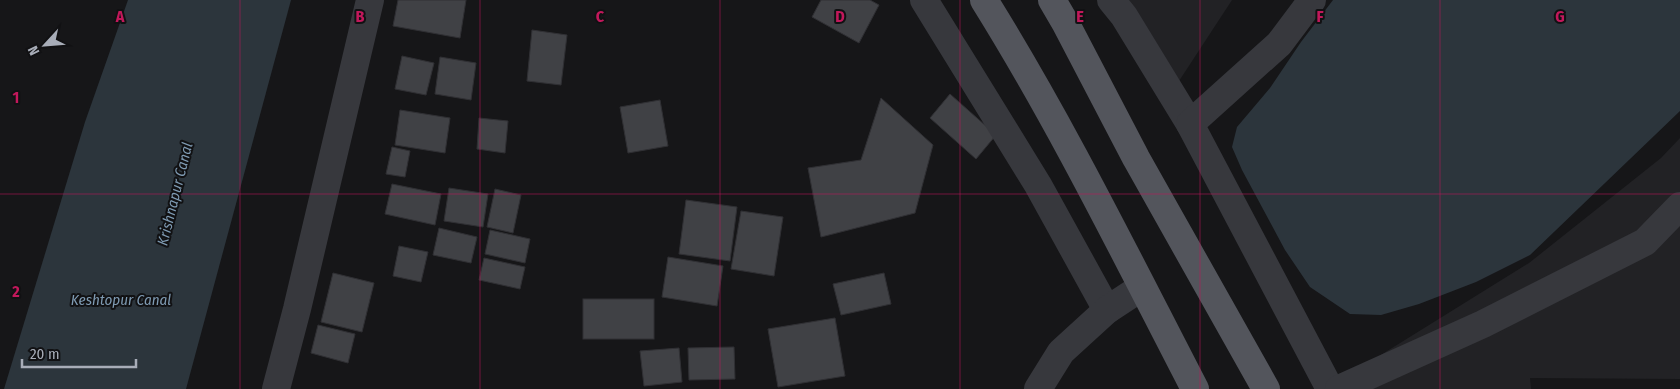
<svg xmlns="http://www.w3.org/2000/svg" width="1680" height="389" viewBox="0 0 1680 389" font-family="'Fira Sans Condensed',sans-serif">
	<rect width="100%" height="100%" fill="#161618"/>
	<!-- built -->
	<g fill="#222225">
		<polygon points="1128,0 1232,0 1179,81"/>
		<polygon points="1680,138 1680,379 1530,378 1531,389 1363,389 1355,371 1529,263 1661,158"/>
	</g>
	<!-- water -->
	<g fill="#2c353c">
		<polygon points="128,0 291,0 186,389 4,389 85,122"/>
		<polygon points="1333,0 1680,0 1680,111 1530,255 1476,282 1419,304 1381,315 1350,314 1310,287 1285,250 1242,170 1232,147 1237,127 1270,88 1301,42"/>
	</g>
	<!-- building -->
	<g fill="#404145" stroke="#303034">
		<polygon points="398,0 466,0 460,38 393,26"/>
		<polygon points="821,0 870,0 879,5 859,43 812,17"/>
		<polygon points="532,30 567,35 561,85 527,81"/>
		<polygon points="402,56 434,63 426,95 395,89"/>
		<polygon points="440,57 476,63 471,100 435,94"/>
		<polygon points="950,94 996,135 976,159 930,118"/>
		<polygon points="881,98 933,145 915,213 821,237 808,168 861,160"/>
		<polygon points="660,100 668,146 628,153 620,107"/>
		<polygon points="400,110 450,118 445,153 395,145"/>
		<polygon points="479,118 508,121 505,153 477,149"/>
		<polygon points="392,147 410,151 405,177 386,174"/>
		<polygon points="392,184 441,194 435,225 385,214"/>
		<polygon points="449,188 488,194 483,227 444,221"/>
		<polygon points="495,189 521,195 513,233 487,227"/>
		<polygon points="686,200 737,207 730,261 679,254"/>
		<polygon points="741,211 783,217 774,276 731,269"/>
		<polygon points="439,228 477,237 471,263 433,255"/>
		<polygon points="490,230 530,239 525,263 485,254"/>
		<polygon points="399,246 428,252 421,282 393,276"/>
		<polygon points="668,257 723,266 717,306 662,297"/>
		<polygon points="484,258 525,267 520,289 479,280"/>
		<polygon points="333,273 374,283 362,332 321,322"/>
		<polygon points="884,273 891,304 841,315 833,284"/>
		<rect x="583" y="299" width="71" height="40"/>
		<polygon points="835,318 845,376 778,387 768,329"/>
		<polygon points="318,325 355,334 348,363 311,353"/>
		<polygon points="734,347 735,379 689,380 688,348"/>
		<polygon points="679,348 682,382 644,386 640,351"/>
	</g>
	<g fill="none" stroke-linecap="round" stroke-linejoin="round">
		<!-- minor -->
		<g stroke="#37383d" stroke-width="28">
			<polyline points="924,0 1038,185 1107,310"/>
			<polyline points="1111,0 1124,16 1190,124"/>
			<polyline points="1312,0 1279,44 1190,124 1330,389"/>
			<polyline points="276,389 297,309 370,0"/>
			<polyline points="1038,389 1061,352 1107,310 1142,287"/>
			<polyline points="1339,389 1483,324 1645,242 1680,206"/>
		</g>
		<!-- major -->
		<g stroke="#53555c" stroke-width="28">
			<path d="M984,0C1062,125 1127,258 1195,389"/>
			<polyline points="1052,0 1066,24 1136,158 1266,389"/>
		</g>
	</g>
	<!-- grid -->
	<path fill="none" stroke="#c2185b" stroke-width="1" stroke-opacity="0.55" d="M240,0V389M480,0V389M720,0V389M960,0V389M1200,0V389M1440,0V389M0,194H1680"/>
	<g text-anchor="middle" stroke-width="4" stroke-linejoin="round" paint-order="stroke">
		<!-- water labels -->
		<g font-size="15" font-style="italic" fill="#7f9bb3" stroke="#111113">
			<text transform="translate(175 194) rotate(-76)" y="5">Krishnapur Canal</text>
			<text x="121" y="305">Keshtopur Canal</text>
		</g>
	</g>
	<g font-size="16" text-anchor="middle" font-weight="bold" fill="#c2185b" stroke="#111113" stroke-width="4" stroke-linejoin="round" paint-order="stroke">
		<text x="120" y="22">A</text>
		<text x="360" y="22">B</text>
		<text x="600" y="22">C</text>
		<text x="840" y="22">D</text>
		<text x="1080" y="22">E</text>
		<text x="1320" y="22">F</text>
		<text x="1560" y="22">G</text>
		<text x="16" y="103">1</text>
		<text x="16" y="297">2</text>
	</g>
	<!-- north arrow -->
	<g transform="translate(45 45) rotate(244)" stroke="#111113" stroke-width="4" paint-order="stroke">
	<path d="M0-4L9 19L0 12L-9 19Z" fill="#a8adb8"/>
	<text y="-8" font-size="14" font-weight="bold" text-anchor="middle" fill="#a8adb8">N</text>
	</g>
	<!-- scale -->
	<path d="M22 359v8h114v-8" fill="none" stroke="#a8adb8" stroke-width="2.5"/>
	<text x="30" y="359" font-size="15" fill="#a8adb8" stroke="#111113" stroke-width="4" paint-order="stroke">20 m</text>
</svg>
